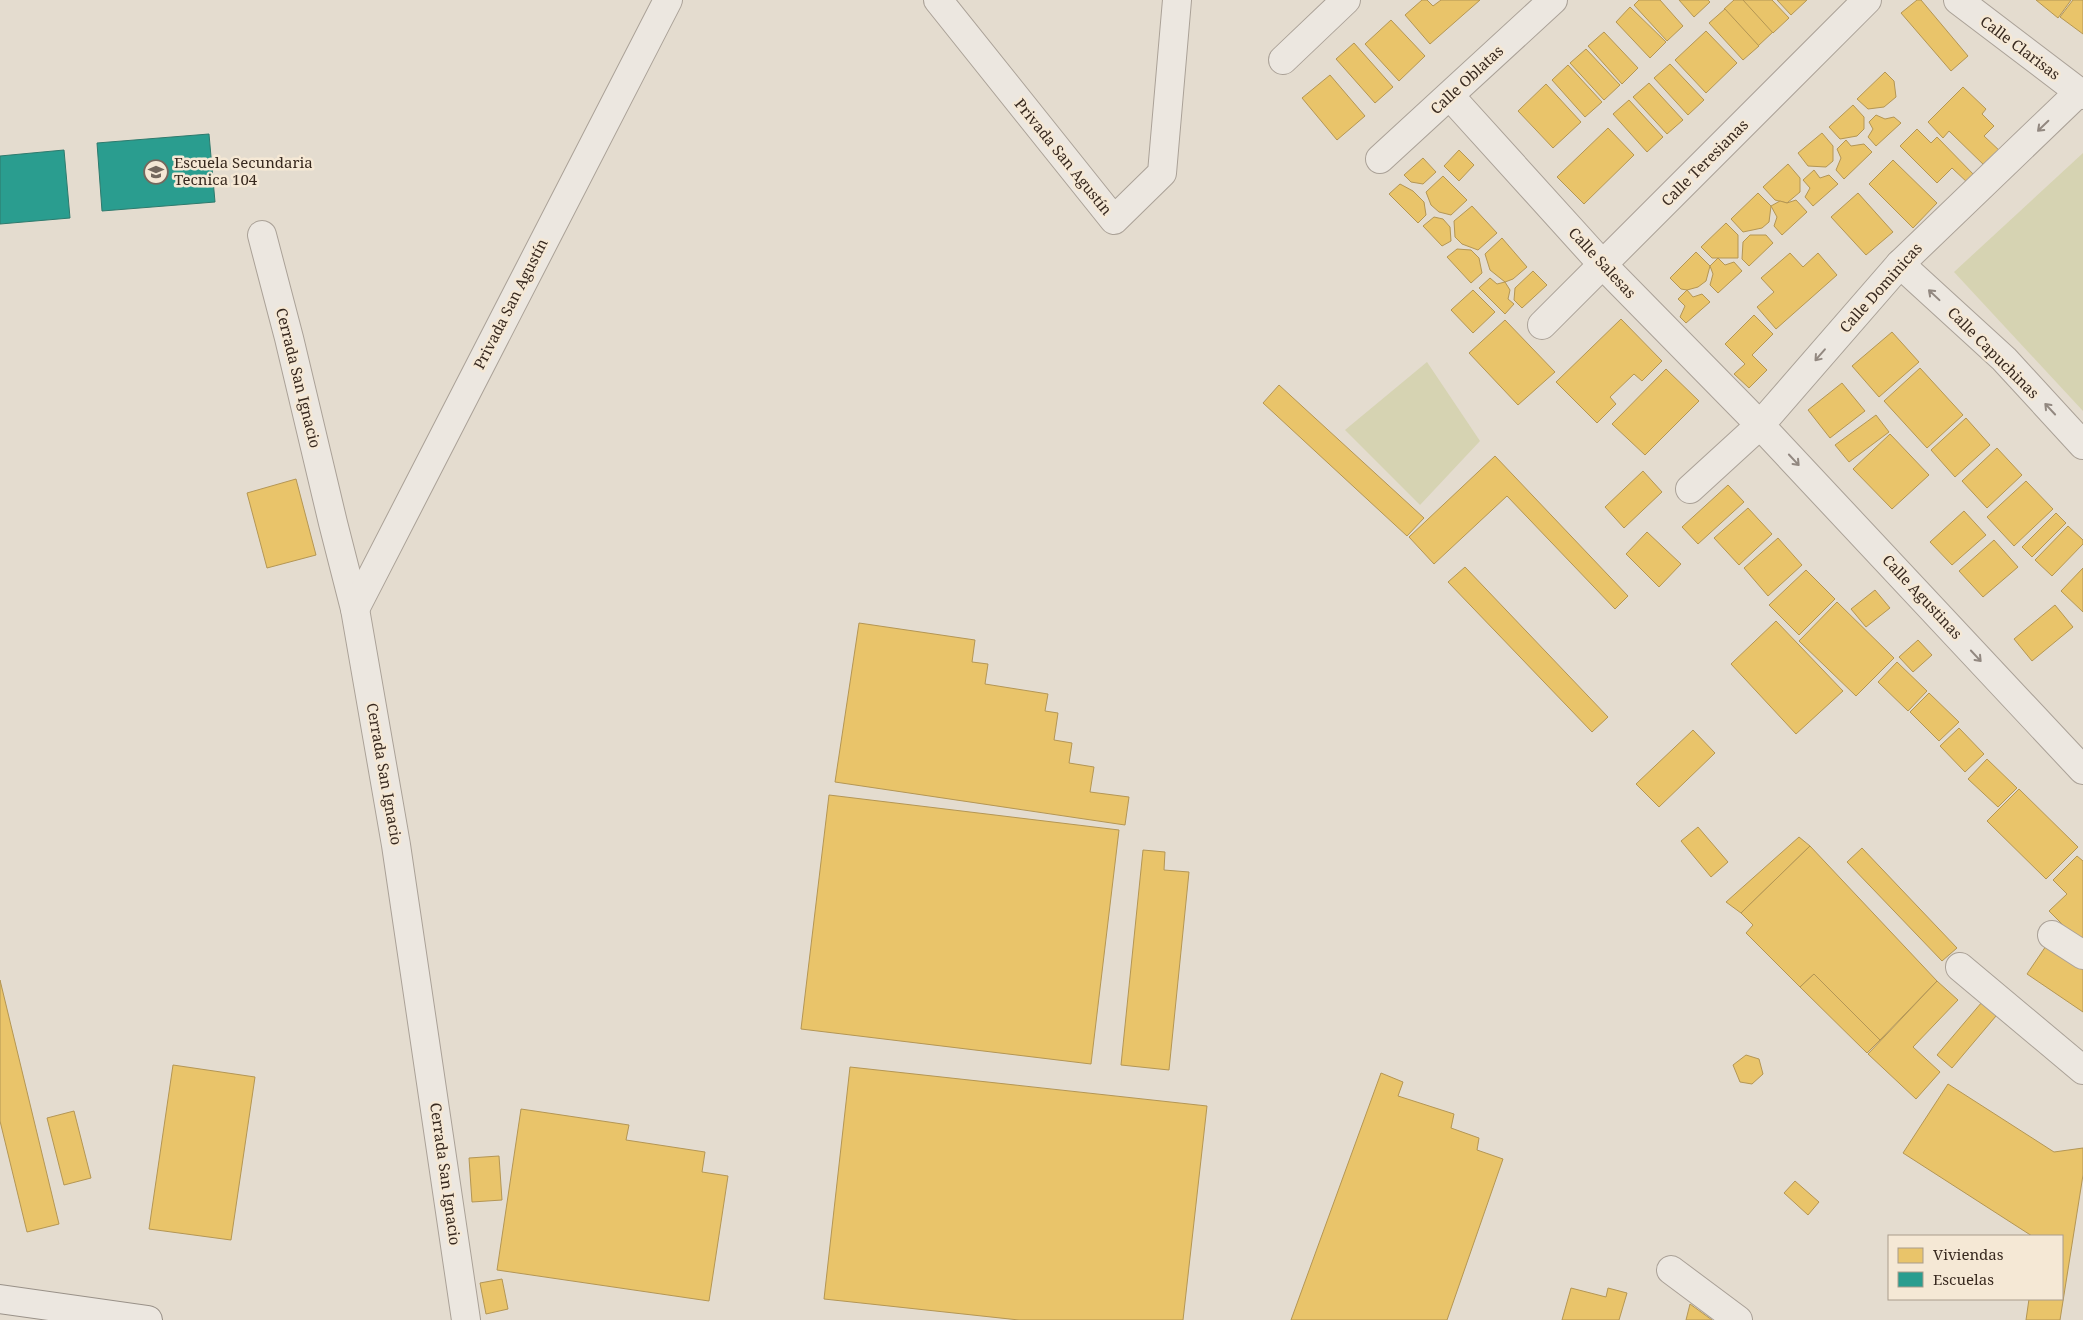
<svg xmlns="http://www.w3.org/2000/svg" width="2083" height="1320" viewBox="0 0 2083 1320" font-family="'Noto Serif',serif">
	<rect width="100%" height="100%" fill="#e4dccf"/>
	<!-- green -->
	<g fill="#d6d3b2">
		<polygon points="2083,153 2083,411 1954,272"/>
		<polygon points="1427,362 1480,441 1420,505 1345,430"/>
	</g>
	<!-- homes -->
	<g fill="#e9c46a" stroke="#b49654">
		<polygon points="1422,0 1427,0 1433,6 1441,0 1480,0 1430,44 1405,15"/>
		<polygon points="1639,0 1660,0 1683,26 1667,41 1634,5"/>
		<polygon points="1679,0 1708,0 1710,2 1694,17"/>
		<polygon points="1734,0 1746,0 1774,31 1758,46 1724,9"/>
		<polygon points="1743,0 1772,0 1789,18 1773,33"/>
		<polygon points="1777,0 1807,0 1791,15"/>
		<polygon points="1917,0 1921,0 1968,56 1951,71 1901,13"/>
		<polygon points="2036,0 2071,0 2058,18"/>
		<polygon points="2073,0 2083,0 2083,34 2060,17"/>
		<polygon points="1630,7 1666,42 1650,58 1616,22"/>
		<polygon points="1725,9 1759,46 1743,60 1709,23"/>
		<polygon points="1391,20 1425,56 1399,81 1365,44"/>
		<polygon points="1706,31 1737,63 1706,93 1675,60"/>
		<polygon points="1604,32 1638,68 1622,84 1588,46"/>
		<polygon points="1354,43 1393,87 1375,103 1336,59"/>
		<polygon points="1586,49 1620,85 1604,100 1570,63"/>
		<polygon points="1670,64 1704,100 1688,115 1654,78"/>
		<polygon points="1568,65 1602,102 1585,117 1552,80"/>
		<polygon points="1885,72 1894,81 1896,97 1884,107 1868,109 1857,99"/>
		<polygon points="1330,75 1365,116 1337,140 1302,98"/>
		<polygon points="1649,83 1683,120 1667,134 1633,97"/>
		<polygon points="1546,84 1581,122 1553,148 1518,111"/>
		<polygon points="1963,87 1986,109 1982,114 1994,126 1984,136 2002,153 1987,168 1949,131 1943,138 1928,122"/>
		<polygon points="1629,100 1663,137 1647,152 1613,114"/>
		<polygon points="1853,105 1864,117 1864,129 1857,136 1840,139 1829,127"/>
		<polygon points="1876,115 1885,119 1894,117 1901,123 1876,146 1868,137 1873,129 1869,122"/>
		<polygon points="1608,128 1634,155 1584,204 1557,177"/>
		<polygon points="1917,129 1931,143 1937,137 1976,177 1969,184 1952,168 1937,183 1900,146"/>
		<polygon points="1822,133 1833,146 1833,161 1826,167 1808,166 1798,153"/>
		<polygon points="1846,140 1851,146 1864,144 1872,152 1844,179 1836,170 1841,158 1837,149"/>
		<polygon points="1459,150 1474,165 1459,181 1444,166"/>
		<polygon points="1423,158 1436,172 1423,184 1411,182 1404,175"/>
		<polygon points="1893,160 1937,203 1913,228 1869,184"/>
		<polygon points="1788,164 1800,178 1800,192 1787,203 1775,200 1763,187"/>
		<polygon points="1814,170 1820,178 1829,175 1838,184 1813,206 1805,197 1810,188 1803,180"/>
		<polygon points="1443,176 1467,200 1451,215 1439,212 1431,205 1426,192"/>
		<polygon points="1400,184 1413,191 1424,202 1426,215 1418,223 1389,194"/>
		<polygon points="1758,193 1771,206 1769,222 1762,228 1743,232 1731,219"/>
		<polygon points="1858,193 1893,232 1866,255 1831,217"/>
		<polygon points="1796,200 1807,212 1782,235 1774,226 1777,217 1771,206 1780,201 1787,203"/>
		<polygon points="1472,206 1497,233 1478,250 1462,244 1455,237 1454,221"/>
		<polygon points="1434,217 1443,219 1450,227 1451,241 1442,246 1423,226"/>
		<polygon points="1726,223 1738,235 1738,258 1712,258 1701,247"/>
		<polygon points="1750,235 1766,235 1773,243 1749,266 1742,259 1743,242"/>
		<polygon points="1502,238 1527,267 1513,279 1505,282 1490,270 1485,254"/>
		<polygon points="1457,249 1471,250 1479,258 1482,273 1471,283 1447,257"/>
		<polygon points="1696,252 1710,266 1706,281 1698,287 1687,290 1681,289 1670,278"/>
		<polygon points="1790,253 1803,267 1818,253 1837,275 1776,329 1757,307 1774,292 1761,278"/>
		<polygon points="1718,258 1725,265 1734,262 1742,271 1718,293 1710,285 1713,274 1710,266"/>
		<polygon points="1533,271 1547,285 1522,308 1514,300 1515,288"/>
		<polygon points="1490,278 1497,284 1505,282 1510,290 1508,299 1514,304 1505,314 1479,288"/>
		<polygon points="1473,290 1495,312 1473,333 1451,310"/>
		<polygon points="1687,290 1693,297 1702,294 1710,302 1686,323 1680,317 1685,306 1678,299"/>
		<polygon points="1754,315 1773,334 1752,355 1767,370 1749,388 1734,374 1745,364 1725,344"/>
		<polygon points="1621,319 1662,361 1642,381 1634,374 1610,397 1616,404 1597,423 1556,382"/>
		<polygon points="1505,320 1555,372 1518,405 1469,353"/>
		<polygon points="1892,332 1919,362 1879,397 1852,366"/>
		<polygon points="1920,368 1963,415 1927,448 1884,401"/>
		<polygon points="1666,369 1699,401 1645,455 1612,424"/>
		<polygon points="1842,383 1865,411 1830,438 1808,410"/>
		<polygon points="1279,385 1424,518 1407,536 1263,403"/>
		<polygon points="1876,415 1889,432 1849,462 1835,445"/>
		<polygon points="1966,418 1990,445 1955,477 1931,450"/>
		<polygon points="1890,434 1929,475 1892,509 1853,469"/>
		<polygon points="1997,448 2022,475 1987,508 1962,481"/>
		<polygon points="1495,456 1628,596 1615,609 1507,496 1434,564 1409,537"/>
		<polygon points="1643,471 1662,492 1624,528 1605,507"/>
		<polygon points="296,479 316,555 267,568 247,493"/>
		<polygon points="2026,481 2053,509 2014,546 1987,517"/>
		<polygon points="1728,485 1744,502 1698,544 1682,527"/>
		<polygon points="1748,508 1772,534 1739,565 1714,538"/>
		<polygon points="1964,511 1986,535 1952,565 1930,542"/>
		<polygon points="2056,513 2066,523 2032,557 2022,547"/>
		<polygon points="2068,526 2083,540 2083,544 2052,576 2035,560"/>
		<polygon points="1647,532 1681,564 1659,587 1626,554"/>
		<polygon points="1778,538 1802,565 1768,596 1744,568"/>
		<polygon points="1994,540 2018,567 1983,597 1959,571"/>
		<polygon points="1465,567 1608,717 1592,732 1448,582"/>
		<polygon points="2083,568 2083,612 2061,591"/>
		<polygon points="1806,570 1835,599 1799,635 1769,605"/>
		<polygon points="1875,590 1890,608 1866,627 1851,609"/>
		<polygon points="1837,602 1894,658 1856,696 1799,641"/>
		<polygon points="2055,605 2073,627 2032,661 2014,639"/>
		<polygon points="1776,621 1843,691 1796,734 1731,664"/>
		<polygon points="859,623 975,640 972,662 988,664 985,684 1048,694 1045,711 1058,713 1054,740 1072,743 1069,763 1094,767 1090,792 1129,797 1125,825 835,782"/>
		<polygon points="1918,640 1932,655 1913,672 1899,657"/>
		<polygon points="1897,662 1927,691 1908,711 1878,682"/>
		<polygon points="1929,693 1959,722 1939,741 1910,712"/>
		<polygon points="1959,728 1984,754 1965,772 1940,746"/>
		<polygon points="1693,730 1715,753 1659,807 1636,784"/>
		<polygon points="1987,759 2017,788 1998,807 1968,779"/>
		<polygon points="2019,789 2078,847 2046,879 1987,821"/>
		<polygon points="829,795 1119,830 1091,1064 801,1029"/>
		<polygon points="1698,827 1728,862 1711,877 1681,841"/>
		<polygon points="1799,837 1810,846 1741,913 1726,902"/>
		<polygon points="1810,846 1937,981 1880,1040 1814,974 1800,987 1746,933 1753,925 1741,913"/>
		<polygon points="1862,848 1957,948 1942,961 1847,862"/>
		<polygon points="1143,850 1165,852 1164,870 1189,872 1169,1070 1121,1065"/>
		<polygon points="2077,856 2083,861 2083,940 2081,943 2049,911 2067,894 2053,880"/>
		<polygon points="2048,943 2083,967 2083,1012 2027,974"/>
		<polygon points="1814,974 1880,1040 1867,1053 1800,987"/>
		<polygon points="0,980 59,1224 27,1232 0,1121"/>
		<polygon points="1937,981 1958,1000 1913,1047 1940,1072 1916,1099 1868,1054"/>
		<polygon points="1982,1002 1996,1016 1952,1068 1937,1055"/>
		<polygon points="1746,1055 1759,1059 1763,1074 1752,1084 1740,1082 1733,1065"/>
		<polygon points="173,1065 255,1077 231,1240 149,1229"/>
		<polygon points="850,1067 1207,1106 1183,1320 1019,1320 824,1299"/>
		<polygon points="1381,1073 1403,1082 1398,1096 1454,1114 1451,1128 1479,1138 1477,1150 1503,1159 1447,1320 1291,1320"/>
		<polygon points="1948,1084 2054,1152 2083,1148 2083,1175 2060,1320 2026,1320 2029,1299 2062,1299 2062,1236 2032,1236 1903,1153"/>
		<polygon points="521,1109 629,1125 626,1140 705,1152 702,1172 728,1176 709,1301 497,1270"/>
		<polygon points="74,1111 91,1178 64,1185 47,1118"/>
		<polygon points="499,1156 502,1200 472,1202 469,1158"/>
		<polygon points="1795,1181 1819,1202 1808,1215 1784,1193"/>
		<polygon points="502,1279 508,1309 486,1314 480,1283"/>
		<polygon points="1571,1288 1606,1297 1608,1288 1627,1293 1619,1320 1562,1320"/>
		<polygon points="1690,1304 1712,1320 1686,1320"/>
	</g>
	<!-- schools -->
	<g fill="#2a9d8f" stroke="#2e7a6d">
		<polygon points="209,134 215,202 102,211 97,143"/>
		<polygon points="64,150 70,218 0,224 0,156"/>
	</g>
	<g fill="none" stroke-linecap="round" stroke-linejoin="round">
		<!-- street casing -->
		<g stroke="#aaa197" stroke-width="30">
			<g id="street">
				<polyline points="938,0 1114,220 1162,173 1177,0"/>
				<polyline points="1958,0 2083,95"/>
				<polyline points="1283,60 1346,0"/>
				<polyline points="1450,96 1603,265 1760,425 2083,770"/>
				<polyline points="1380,159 1553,0"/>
				<polyline points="262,235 289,338 333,523 355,609 396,845 466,1320"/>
				<polyline points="1900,264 2004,359 2083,445"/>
				<polyline points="1542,325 1867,0"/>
				<polyline points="1690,489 1760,425 1900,264 2078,93"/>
				<polyline points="355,609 668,0"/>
				<polyline points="2052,935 2083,955"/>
				<polyline points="1960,967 2083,1070"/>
				<polyline points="1671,1270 1738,1320"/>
			</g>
		</g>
		<!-- secondary casing -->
		<g stroke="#999188" stroke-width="30">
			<polyline id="secondary" points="0,1299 148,1320"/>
		</g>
		<!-- street -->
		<use href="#street" stroke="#ece7e0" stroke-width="28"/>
		<!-- secondary -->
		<use href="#secondary" stroke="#ece7e0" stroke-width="28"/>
	</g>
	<!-- one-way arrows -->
	<defs><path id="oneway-shaft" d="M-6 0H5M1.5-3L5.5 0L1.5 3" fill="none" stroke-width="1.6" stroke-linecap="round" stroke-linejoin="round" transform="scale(1.25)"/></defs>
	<g stroke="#928880">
		<use href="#oneway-shaft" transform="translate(2043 126) rotate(136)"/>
		<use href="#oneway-shaft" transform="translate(1934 295) rotate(-137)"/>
		<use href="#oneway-shaft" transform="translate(1820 355) rotate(131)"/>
		<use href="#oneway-shaft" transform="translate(2050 409) rotate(-133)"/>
		<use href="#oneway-shaft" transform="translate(1794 460) rotate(47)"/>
		<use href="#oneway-shaft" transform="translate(1976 656) rotate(47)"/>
	</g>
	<!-- icons -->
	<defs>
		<g id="school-ring" transform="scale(1.25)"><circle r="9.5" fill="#f5e8d5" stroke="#74685d" stroke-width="1.5"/><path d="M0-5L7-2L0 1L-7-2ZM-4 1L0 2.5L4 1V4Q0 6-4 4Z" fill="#74685d"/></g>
	</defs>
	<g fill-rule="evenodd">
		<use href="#school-ring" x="156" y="172"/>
	</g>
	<g text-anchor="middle" stroke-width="5" stroke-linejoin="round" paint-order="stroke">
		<!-- street labels -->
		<g font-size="15" fill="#38291f" stroke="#f5e8d5">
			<text transform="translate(2020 48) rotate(37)" y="5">Calle Clarisas</text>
			<text transform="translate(1467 80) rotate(-43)" y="5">Calle Oblatas</text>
			<text transform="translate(1063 157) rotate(51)" y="5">Privada San Agustín</text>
			<text transform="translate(1705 163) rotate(-45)" y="5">Calle Teresianas</text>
			<text transform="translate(1602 263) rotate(47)" y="5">Calle Salesas</text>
			<text transform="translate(1881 288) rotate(-48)" y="5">Calle Dominicas</text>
			<text transform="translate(511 304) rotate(-63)" y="5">Privada San Agustín</text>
			<text transform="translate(1993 353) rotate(45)" y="5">Calle Capuchinas</text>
			<text transform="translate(298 378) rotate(76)" y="5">Cerrada San Ignacio</text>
			<text transform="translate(1922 597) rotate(47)" y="5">Calle Agustinas</text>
			<text transform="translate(384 774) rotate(80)" y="5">Cerrada San Ignacio</text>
			<text transform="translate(445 1174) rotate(82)" y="5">Cerrada San Ignacio</text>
		</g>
		<!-- poi labels -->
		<g font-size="15" fill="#38291f" stroke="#f5e8d5" text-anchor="start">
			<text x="174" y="168">Escuela Secundaria<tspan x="174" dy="17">Tecnica 104</tspan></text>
		</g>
	</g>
	<!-- legend -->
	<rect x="1888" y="1235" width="175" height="65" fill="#f5e8d5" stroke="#a99c8c"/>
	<rect x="1898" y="1248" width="25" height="15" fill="#e9c46a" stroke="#a99c8c"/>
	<text x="1933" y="1260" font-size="15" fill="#38291f">Viviendas</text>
	<rect x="1898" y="1272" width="25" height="15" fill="#2a9d8f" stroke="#a99c8c"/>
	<text x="1933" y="1285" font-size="15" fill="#38291f">Escuelas</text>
</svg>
